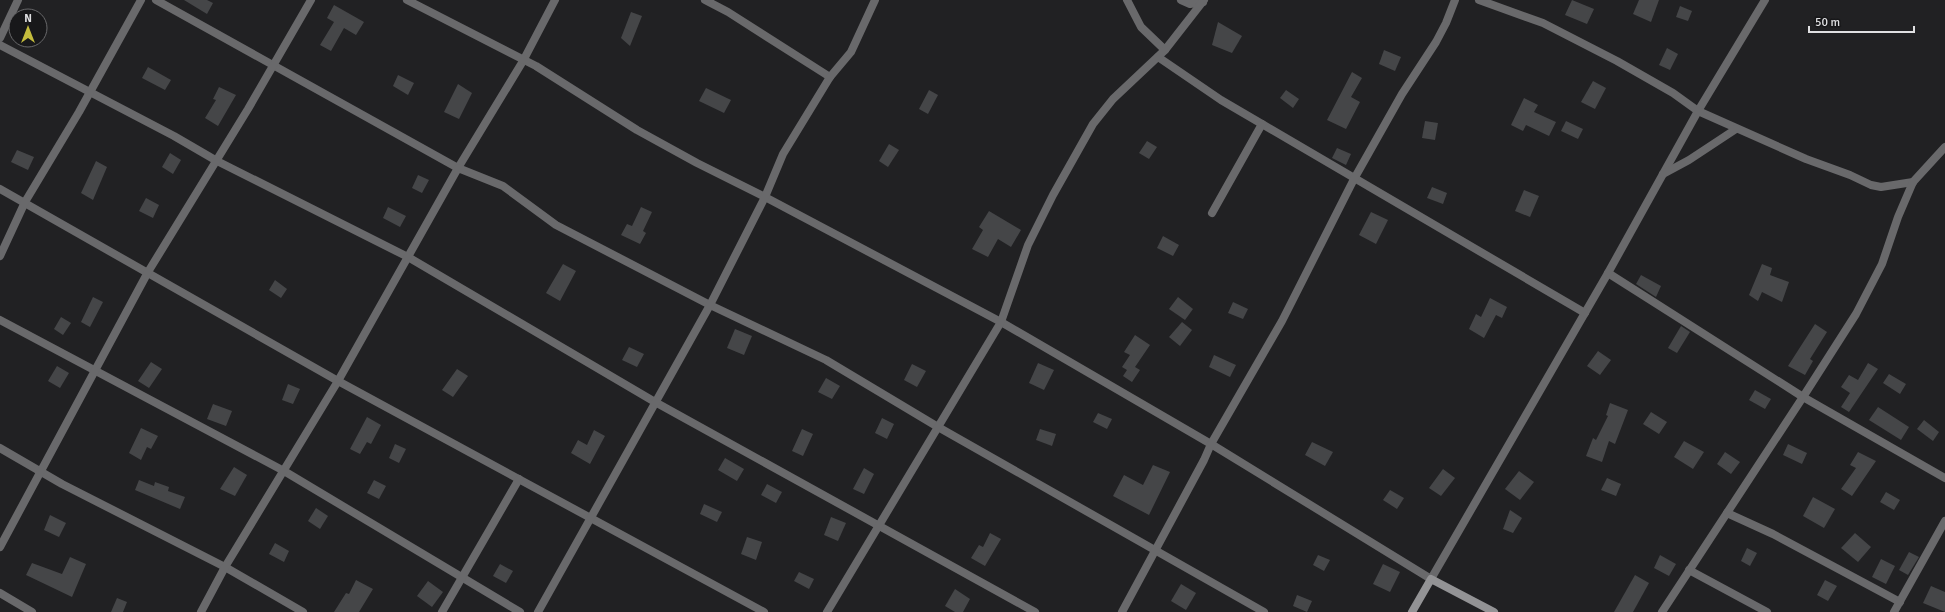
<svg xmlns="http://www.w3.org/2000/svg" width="1945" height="612" viewBox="0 0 1945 612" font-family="Signika,sans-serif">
	<rect width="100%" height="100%" fill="#212123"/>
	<!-- building -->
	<g fill="#454648">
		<polygon points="184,0 207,0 213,3 207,14"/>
		<polygon points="1572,0 1594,9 1587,24 1565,15"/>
		<polygon points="1639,0 1659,0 1651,22 1633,14"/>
		<polygon points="334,5 364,22 356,35 344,28 331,51 320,45 334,22 327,18"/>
		<polygon points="1680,6 1692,11 1688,21 1676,17"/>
		<polygon points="631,12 642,16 630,46 621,38"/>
		<polygon points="1218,22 1242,36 1232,53 1212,45"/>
		<polygon points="1667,48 1678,54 1670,70 1659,65"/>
		<polygon points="1384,50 1401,57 1395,71 1379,64"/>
		<polygon points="148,67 171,80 165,90 142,78"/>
		<polygon points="1352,72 1362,78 1351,97 1360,102 1346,129 1327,120"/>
		<polygon points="398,75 414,83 408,95 393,86"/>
		<polygon points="1593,81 1606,88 1595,109 1581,102"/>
		<polygon points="458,84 472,93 459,119 444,112"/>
		<polygon points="219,87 236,95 218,126 205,118 216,100 213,99"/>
		<polygon points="706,88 731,100 724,113 699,101"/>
		<polygon points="929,90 938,95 928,114 919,109"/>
		<polygon points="1286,90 1299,99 1293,108 1280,98"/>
		<polygon points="1524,98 1538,105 1534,112 1556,122 1549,136 1526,125 1523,131 1511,125"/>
		<polygon points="1425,121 1438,123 1435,140 1422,138"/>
		<polygon points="1566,121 1583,129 1578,139 1561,131"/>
		<polygon points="1147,141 1157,147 1149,159 1139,153"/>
		<polygon points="889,144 899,150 888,167 879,161"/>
		<polygon points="1337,148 1351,154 1346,165 1332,158"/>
		<polygon points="17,150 34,157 28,170 11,162"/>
		<polygon points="170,153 181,160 173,174 162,167"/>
		<polygon points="96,161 107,167 93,200 81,193"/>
		<polygon points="418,175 429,180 422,193 412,188"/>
		<polygon points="1432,187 1447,193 1443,204 1427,198"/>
		<polygon points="1524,190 1539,196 1530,217 1515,211"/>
		<polygon points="146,198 159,205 153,218 139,211"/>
		<polygon points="388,207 406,216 400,227 383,218"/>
		<polygon points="641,207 652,212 643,231 646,233 640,244 621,235 627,224 632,226"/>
		<polygon points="989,211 1021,230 1011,247 998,239 988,257 972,249 983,230 979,227"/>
		<polygon points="1371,212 1388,220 1376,244 1359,235"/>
		<polygon points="1163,236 1179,245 1173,256 1157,248"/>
		<polygon points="563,264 576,271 560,301 546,293"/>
		<polygon points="1762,264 1772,268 1770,275 1789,282 1782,302 1762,292 1758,301 1749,295"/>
		<polygon points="1641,275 1661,286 1656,297 1636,284"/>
		<polygon points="275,280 287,289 281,298 269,290"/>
		<polygon points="93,297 103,302 90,327 81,322"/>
		<polygon points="1178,297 1193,309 1185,320 1169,309"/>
		<polygon points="1490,298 1507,307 1502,318 1496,315 1484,338 1469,329 1476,314 1481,317"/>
		<polygon points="1233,302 1248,309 1243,319 1228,313"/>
		<polygon points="61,317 71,323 63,335 54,329"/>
		<polygon points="1182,322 1192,330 1180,346 1169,337"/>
		<polygon points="1815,324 1827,332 1810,359 1813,361 1805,375 1788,366"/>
		<polygon points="1681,326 1690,332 1677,353 1668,348"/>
		<polygon points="735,329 752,336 744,355 727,348"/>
		<polygon points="1135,335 1150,345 1135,367 1140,370 1132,382 1123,376 1127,370 1122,367 1130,355 1124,352"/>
		<polygon points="629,347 644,354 637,367 622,360"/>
		<polygon points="1598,351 1611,360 1600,375 1587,366"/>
		<polygon points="1214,355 1236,365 1230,377 1209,367"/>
		<polygon points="151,362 162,369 149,388 138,381"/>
		<polygon points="1038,363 1054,370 1044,390 1029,383"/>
		<polygon points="1868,363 1878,369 1849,412 1841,407 1850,393 1841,387 1849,375 1858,380"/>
		<polygon points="912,364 926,371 917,387 904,380"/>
		<polygon points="57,366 69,373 60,388 48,381"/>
		<polygon points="457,369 468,376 453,397 442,390"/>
		<polygon points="1889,374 1906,384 1900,394 1883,383"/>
		<polygon points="826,378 840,386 832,399 818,392"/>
		<polygon points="288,384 300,389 293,404 282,400"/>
		<polygon points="1755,390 1771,399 1765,409 1749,400"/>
		<polygon points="1610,403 1628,410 1615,444 1609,441 1602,462 1586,456 1593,438 1596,440 1608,416 1606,415"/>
		<polygon points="213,404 232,411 226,426 207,419"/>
		<polygon points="1878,407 1909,427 1901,440 1869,420"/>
		<polygon points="1651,412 1667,422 1659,434 1643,424"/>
		<polygon points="1098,413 1112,419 1107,429 1093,422"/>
		<polygon points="367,417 381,425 371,444 367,442 360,454 350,449"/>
		<polygon points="882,418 894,424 887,439 875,433"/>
		<polygon points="1924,420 1939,432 1933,441 1917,429"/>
		<polygon points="141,428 158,436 151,449 147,447 141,460 129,453"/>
		<polygon points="802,429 813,434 803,456 792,451"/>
		<polygon points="1040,429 1056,434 1052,446 1036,440"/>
		<polygon points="594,430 605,436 590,464 571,453 578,440 587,445"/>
		<polygon points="1684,441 1704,452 1693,469 1674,457"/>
		<polygon points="1312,442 1333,452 1325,466 1305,455"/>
		<polygon points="395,444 406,449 399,463 389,458"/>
		<polygon points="1788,444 1807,453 1802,464 1783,455"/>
		<polygon points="1725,452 1740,462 1731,474 1717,464"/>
		<polygon points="1858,452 1876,461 1852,496 1841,489 1856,468 1850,465"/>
		<polygon points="725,458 744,469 737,481 718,470"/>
		<polygon points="1153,465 1170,472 1149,515 1113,496 1124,475 1143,485"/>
		<polygon points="234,467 247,475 235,496 220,489"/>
		<polygon points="864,468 874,474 864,494 853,489"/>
		<polygon points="1443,469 1455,478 1441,496 1429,488"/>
		<polygon points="1519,471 1534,482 1520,500 1505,489"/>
		<polygon points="1607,478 1621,484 1616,496 1601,490"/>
		<polygon points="139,480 154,486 155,482 169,487 168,491 185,497 180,509 135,490"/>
		<polygon points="374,480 386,486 379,499 367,493"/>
		<polygon points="767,484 782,492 776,503 761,495"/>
		<polygon points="1390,490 1404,498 1397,509 1383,500"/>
		<polygon points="1886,492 1900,500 1894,510 1880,502"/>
		<polygon points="1813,497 1835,509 1824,528 1803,516"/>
		<polygon points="704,504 722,512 717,522 700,514"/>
		<polygon points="316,508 328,516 320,529 308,521"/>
		<polygon points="1510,510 1522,518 1513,533 1503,529"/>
		<polygon points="50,515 66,523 59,537 44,530"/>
		<polygon points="831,517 846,523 838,541 824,535"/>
		<polygon points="990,533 1001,539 985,566 971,558 979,545 983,547"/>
		<polygon points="1855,533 1871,547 1858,562 1841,548"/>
		<polygon points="747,537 762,542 756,560 741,554"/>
		<polygon points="275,543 289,551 284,562 269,554"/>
		<polygon points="1747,548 1757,553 1750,566 1741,561"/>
		<polygon points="1909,552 1919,557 1908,575 1899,570"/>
		<polygon points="1318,555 1330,560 1324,571 1313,565"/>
		<polygon points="1660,555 1676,564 1669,576 1654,568"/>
		<polygon points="70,557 86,564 72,597 26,575 32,563 62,574"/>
		<polygon points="1881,559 1895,566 1886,584 1872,577"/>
		<polygon points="500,564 513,571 506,583 493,576"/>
		<polygon points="1383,564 1400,572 1390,592 1373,584"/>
		<polygon points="799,572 814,579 809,589 794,581"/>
		<polygon points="1635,575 1649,583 1633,612 1614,612"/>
		<polygon points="356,580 373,589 359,612 334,612 346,593 349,594"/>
		<polygon points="1825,580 1837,586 1828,601 1817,595"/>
		<polygon points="428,581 443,592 432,607 417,596"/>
		<polygon points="1181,584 1196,593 1186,610 1171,601"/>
		<polygon points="1931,586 1945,592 1945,612 1923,603"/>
		<polygon points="955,589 970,599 963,612 955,612 945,606"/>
		<polygon points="1297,595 1312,601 1307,612 1293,606"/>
		<polygon points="117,598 127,602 123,612 111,612"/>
	</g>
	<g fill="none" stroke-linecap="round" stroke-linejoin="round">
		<!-- street -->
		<g stroke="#69696b" stroke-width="8">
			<polyline points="156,0 458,168 523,61 555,0"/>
			<polyline points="407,0 536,66 637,130 697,163 765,197 1001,322 1211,444 1431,579 1608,273 1698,111 1765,0"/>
			<polyline points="705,0 728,12 830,77"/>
			<polyline points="1127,0 1141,27 1165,50"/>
			<polyline points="1181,0 1190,4 1203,2"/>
			<polyline points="1479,0 1543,23 1617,61 1673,93 1698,111 1806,159 1850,175 1871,185 1881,187 1913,182"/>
			<polyline points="0,38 18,0"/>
			<polyline points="0,45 174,136 217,161 408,257 655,402 1035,612"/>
			<polyline points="1158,57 1221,100 1262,124 1585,313"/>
			<polyline points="1663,174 1689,160 1736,129"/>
			<polyline points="0,189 338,381 764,612"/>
			<polyline points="1212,213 1262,124"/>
			<polyline points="0,256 25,202 79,112 141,0"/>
			<polyline points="1608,273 1803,397 1856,314 1882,264 1898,217 1913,182 1945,147"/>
			<polyline points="0,320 284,471 520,612"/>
			<polyline points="0,448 62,484 225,567 303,612"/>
			<polyline points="1727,513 1773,534 1900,602"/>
			<polyline points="0,547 148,272 248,109 311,0"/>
			<polyline points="1689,570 1767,612"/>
			<polyline points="0,593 32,612"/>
			<polyline points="201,612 225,567 338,381 458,168 503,186 556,225 710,305 826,360 938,427 1264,612"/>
			<polyline points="442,612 519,479"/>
			<polyline points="538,612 710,305 765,197 783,154 830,77 851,52 875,0"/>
			<polyline points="827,612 1001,322 1028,245 1053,195 1093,124 1113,99 1165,50 1204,0"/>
			<polyline points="1122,612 1204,460 1211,444 1282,321 1354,179 1402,94 1436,42 1446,23 1455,0"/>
			<polyline points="1662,612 1803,397 1945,478"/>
			<polyline points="1894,612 1945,521"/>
		</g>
		<!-- secondary -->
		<polyline stroke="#939395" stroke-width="8" points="1412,612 1431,579 1494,612"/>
	</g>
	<!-- north arrow -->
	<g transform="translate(28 28)"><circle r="19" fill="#18181a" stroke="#68686a"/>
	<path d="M0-3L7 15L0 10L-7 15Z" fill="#c4bc3d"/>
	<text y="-6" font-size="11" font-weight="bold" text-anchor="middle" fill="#e0e0e2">N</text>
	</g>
	<!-- scale -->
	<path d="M1809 26v6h105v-6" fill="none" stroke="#e0e0e2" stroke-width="2"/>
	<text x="1815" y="26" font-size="12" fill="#e0e0e2" stroke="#18181a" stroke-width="3" paint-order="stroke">50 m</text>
</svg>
